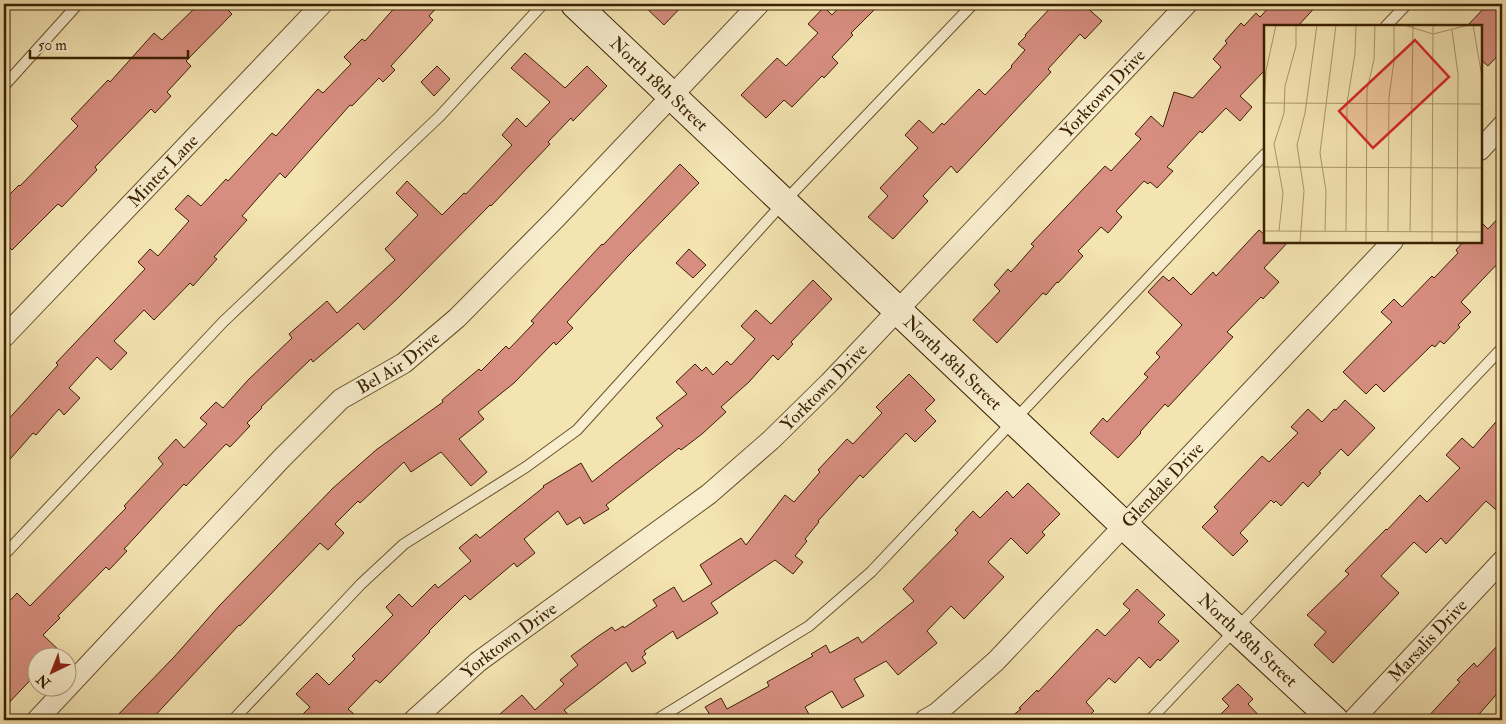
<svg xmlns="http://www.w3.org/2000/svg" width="1506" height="724" viewBox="0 0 1506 724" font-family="'IM FELL Double Pica',serif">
	<rect width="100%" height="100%" fill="#f4e4b2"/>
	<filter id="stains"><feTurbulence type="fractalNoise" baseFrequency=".004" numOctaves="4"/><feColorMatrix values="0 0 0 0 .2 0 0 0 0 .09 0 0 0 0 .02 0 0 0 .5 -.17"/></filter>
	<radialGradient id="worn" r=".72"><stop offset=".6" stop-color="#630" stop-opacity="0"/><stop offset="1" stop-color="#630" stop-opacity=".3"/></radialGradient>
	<!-- building -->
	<g fill="#d78e80" stroke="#3b2101">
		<polygon points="199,4 222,4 232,14 186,61 191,66 167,92 171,96 155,113 151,109 95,167 97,170 62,207 58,204 12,250 4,242 4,200 19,185 20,186 78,126 71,119 108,80 110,82 154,33 162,40"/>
		<polygon points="398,4 440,4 429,16 433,20 391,66 395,70 383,82 379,78 352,106 350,105 285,178 280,173 242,216 247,220 214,257 217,259 193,286 190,283 154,320 144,310 114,341 127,353 111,370 97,357 69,388 80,398 64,415 59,409 36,435 33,433 4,466 4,424 58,365 56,363 145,269 138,262 150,249 158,256 189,221 175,209 188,195 201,206 226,179 228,181 272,133 276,136 318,89 323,93 351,64 344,57 362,39 365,41"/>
		<polygon points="642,4 684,4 664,25"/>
		<polygon points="842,4 880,4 851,33 853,35 832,57 838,63 824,78 822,76 792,107 784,100 766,118 741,95 777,58 786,66 818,33 808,24 824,7 832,15"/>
		<polygon points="1054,4 1083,4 1102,21 1085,39 1080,34 1048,69 1051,72 957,173 951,166 923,196 928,201 893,239 868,217 888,196 880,188 918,148 905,135 919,120 933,133 942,123 944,125 979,89 985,95 1012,67 1011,66 1025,50 1018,44 1026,36 1025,35"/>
		<polygon points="1272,4 1318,4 1298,26 1265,26 1265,70 1240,96 1252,107 1240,121 1226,108 1202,133 1200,131 1167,167 1173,171 1157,188 1150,182 1148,184 1144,181 1116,211 1122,217 1108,233 1101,227 1078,251 1083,256 1058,283 1057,282 1046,295 1043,293 997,343 973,320 1000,291 994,285 1008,269 1011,272 1034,246 1031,244 1105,166 1111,171 1141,139 1135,134 1151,116 1163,127 1174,92 1193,98 1221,67 1213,59 1227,43 1225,41 1241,23 1244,26 1256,13 1260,17"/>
		<polygon points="1488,4 1502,4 1502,51 1488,66 1480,59 1480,26 1467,26"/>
		<polygon points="525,53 565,88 587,66 607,86 573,121 571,118 548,142 550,144 491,206 490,205 397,299 364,330 358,323 313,362 311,359 261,407 262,408 247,423 250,426 230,447 226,444 186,486 184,484 124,549 127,551 109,570 106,567 58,616 60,618 43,635 65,656 38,656 38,672 4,708 4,607 17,593 30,606 126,508 124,506 163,464 158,458 176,439 184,448 207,424 200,418 216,402 223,408 248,380 292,338 289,334 327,301 337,313 395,260 385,249 418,215 396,193 407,181 442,215 464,193 466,194 512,145 502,135 517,118 526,127 550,102 511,68"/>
		<polygon points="437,66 450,79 434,96 421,82"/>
		<polygon points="680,164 699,183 628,256 567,322 573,328 556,345 554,342 514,383 478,412 484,419 459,439 487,472 471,486 441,452 411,472 404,462 360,503 358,501 335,524 344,533 328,550 320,543 240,626 239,625 151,720 113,720 175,656 220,605 333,488 376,450 443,402 442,400 479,369 481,371 506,346 509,349 534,323 531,321 602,244 603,245"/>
		<polygon points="1502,214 1502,259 1461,302 1471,312 1458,325 1460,327 1444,344 1440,341 1435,347 1432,345 1384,392 1376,384 1366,394 1343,372 1392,322 1381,312 1394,299 1402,307 1432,276 1434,278 1458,253 1456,250 1464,241 1480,241 1480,221 1488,229"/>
		<polygon points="1259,230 1265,235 1265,241 1289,241 1264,268 1279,282 1263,299 1261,297 1227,332 1233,337 1168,407 1165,404 1140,432 1141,433 1118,458 1090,433 1103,418 1107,422 1148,377 1144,374 1160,357 1156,353 1182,325 1148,292 1163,276 1169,281 1173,277 1191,295 1213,272 1216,276"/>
		<polygon points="689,249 706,265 693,278 676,263"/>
		<polygon points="813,280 832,299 791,342 793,344 778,360 773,355 749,382 721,407 726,412 702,434 681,450 679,448 606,505 609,509 584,524 580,517 567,525 558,511 524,539 535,553 517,567 514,563 470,600 465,595 429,631 430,632 380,683 376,680 348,709 361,720 297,720 310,707 296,694 317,673 329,685 355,659 352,656 393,615 386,607 399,594 412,607 435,584 438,588 471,561 459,548 476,534 480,538 544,487 543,486 581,463 592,482 663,426 656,418 687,394 676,382 695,364 702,371 706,367 713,375 727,361 731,365 755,339 741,326 756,310 771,324"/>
		<polygon points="909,374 935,400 925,410 936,421 915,442 906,433 863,478 860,475 818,521 819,522 805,539 807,541 795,556 803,562 793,574 775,560 711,603 718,613 677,639 673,631 644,651 646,654 642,657 646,663 632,672 626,662 564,710 573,720 493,720 522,695 535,710 564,684 560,680 578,665 571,656 597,637 612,627 615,631 623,626 624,628 657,606 653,600 674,587 683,602 712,584 700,565 741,538 746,545 785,495 794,502 820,472 818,470 847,439 853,444 882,413 876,407"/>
		<polygon points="1345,400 1375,428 1348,456 1341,449 1319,472 1321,473 1308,487 1303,482 1281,506 1276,501 1274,503 1271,500 1240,533 1248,541 1233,556 1202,527 1218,511 1214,507 1262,456 1269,462 1298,433 1291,427 1308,409 1322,422 1334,409 1336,410"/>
		<polygon points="1502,415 1502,515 1486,501 1446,544 1441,538 1426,553 1414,542 1381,576 1399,593 1333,663 1314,645 1326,632 1307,615 1349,574 1345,571 1386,529 1387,530 1420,495 1427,502 1460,468 1446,455 1462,438 1473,448"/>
		<polygon points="1028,483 1060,514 1042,532 1045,535 1027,554 1011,538 988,562 1004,577 964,619 951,606 927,631 937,643 898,675 886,661 854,679 864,696 842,708 832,691 805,707 812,720 707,720 712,718 705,707 721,698 727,709 769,686 767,682 813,656 811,654 826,645 830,653 858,637 862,643 914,601 903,589 958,533 955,530 973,511 980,518 1007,491 1013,498"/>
		<polygon points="1137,589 1165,615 1158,622 1179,641 1160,661 1158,659 1150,668 1139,657 1115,683 1109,678 1086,702 1094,711 1085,720 1007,720 1021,709 1019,708 1037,690 1038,692 1097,629 1105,636 1130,610 1123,604"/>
		<polygon points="1502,641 1502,688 1474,720 1425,720 1460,682 1457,680 1474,663 1477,667"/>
		<polygon points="1238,684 1253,699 1248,704 1263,720 1215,720 1229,706 1222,699"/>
	</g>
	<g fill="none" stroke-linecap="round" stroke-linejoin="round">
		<!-- lane casing -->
		<g stroke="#69522d" stroke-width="12">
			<g id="lane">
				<polyline points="1386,26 1407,4"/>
				<polyline points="4,86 78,4"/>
				<polyline points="4,555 223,322 440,116 543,4"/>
				<polyline points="233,720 361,584 404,544 526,467 577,430 784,202 973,4"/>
				<polyline points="656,720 809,626 871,572 1265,154"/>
				<polyline points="1150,720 1236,629 1502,348"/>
			</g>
		</g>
		<!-- street casing -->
		<g stroke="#69522d" stroke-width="22">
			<g id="street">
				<polyline points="1480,150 1502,126"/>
				<path id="s1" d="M4,337L322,4"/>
				<path id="s2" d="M37,720L281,459L341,399L404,363L457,318L556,218L759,4"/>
				<path id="s3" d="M414,720L478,662L709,494L771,440L829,383L1187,4"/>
				<path id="s4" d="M925,720L937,713L996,661L1393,241"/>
				<path id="s5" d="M1353,720L1502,561"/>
			</g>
		</g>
		<!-- secondary casing -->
		<g stroke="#3b2101" stroke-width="30">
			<g id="secondary">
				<path id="s6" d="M575,4L1125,526L1334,720"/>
			</g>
		</g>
		<!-- lane -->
		<use href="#lane" stroke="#f8edcd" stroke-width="10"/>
		<!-- street -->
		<use href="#street" stroke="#f8edcd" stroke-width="20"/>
		<!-- secondary -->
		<use href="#secondary" stroke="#f8edcd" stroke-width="28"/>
	</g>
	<g text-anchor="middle" stroke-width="4" stroke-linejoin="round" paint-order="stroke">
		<!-- street labels -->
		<g font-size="18" fill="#3b2101" stroke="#f8edcd">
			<text dy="6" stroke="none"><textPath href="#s6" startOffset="116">North 18th Street</textPath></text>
			<text dy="6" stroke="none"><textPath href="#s3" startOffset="934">Yorktown Drive</textPath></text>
			<text dy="6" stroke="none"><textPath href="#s1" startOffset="230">Minter Lane</textPath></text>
			<text dy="6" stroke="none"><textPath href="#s2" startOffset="510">Bel Air Drive</textPath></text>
			<text dy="6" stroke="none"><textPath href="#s6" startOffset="521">North 18th Street</textPath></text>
			<text dy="6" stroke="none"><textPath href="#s3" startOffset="529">Yorktown Drive</textPath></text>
			<text dy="6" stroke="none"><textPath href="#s4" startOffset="335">Glendale Drive</textPath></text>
			<text dy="6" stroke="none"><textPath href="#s3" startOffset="124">Yorktown Drive</textPath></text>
			<text dy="6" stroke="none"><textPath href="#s6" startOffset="926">North 18th Street</textPath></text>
			<text dy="6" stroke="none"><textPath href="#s5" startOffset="109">Marsalis Drive</textPath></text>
		</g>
	</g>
	<!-- overview -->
	<g transform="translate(1264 25)">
		<rect width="218" height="218" fill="#f4e4b2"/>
		<path fill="none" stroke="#aa966b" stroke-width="1" d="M140,0L169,9L205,0M209,0L218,52M188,5L194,49L193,217M0,78L218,79M0,85L2,46L12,0M0,142L218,143M0,206L218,207M15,206L19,168L10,119L20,88L21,61L32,21V0M61,206L62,166L56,128L72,0M82,206L83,78L91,29L92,0M124,207L125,72L130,36V0M146,207L149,0M36,217L40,166L33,120L41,88L53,0M102,217L103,65L110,35L111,0M168,217L169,0M217,217L218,195"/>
		<path fill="#d62828" fill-opacity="0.15" stroke="#d62828" stroke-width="2.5" d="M151,15L185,52L109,123L75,86Z"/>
		<rect width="218" height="218" fill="none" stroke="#3b2101" stroke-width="2.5"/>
	</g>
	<!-- margin -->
	<rect width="1506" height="724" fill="none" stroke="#f4e4b2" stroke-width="20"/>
	<rect x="5" y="5" width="1496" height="714" fill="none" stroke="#3b2101" stroke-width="2.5"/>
	<rect x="10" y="10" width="1486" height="704" fill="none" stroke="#3b2101"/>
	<!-- north arrow -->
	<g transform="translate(52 672) rotate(223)"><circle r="24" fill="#f8edcd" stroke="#ac9b7b"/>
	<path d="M0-4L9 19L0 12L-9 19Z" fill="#8f2418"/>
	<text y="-8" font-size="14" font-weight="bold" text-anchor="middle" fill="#3b2101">N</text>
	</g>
	<!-- scale -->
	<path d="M30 50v8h158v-8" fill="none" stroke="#3b2101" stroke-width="2.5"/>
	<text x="38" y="50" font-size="15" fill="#3b2101" stroke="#f8edcd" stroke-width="4" paint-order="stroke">50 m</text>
	<rect width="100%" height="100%" filter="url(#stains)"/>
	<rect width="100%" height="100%" fill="url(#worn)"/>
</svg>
